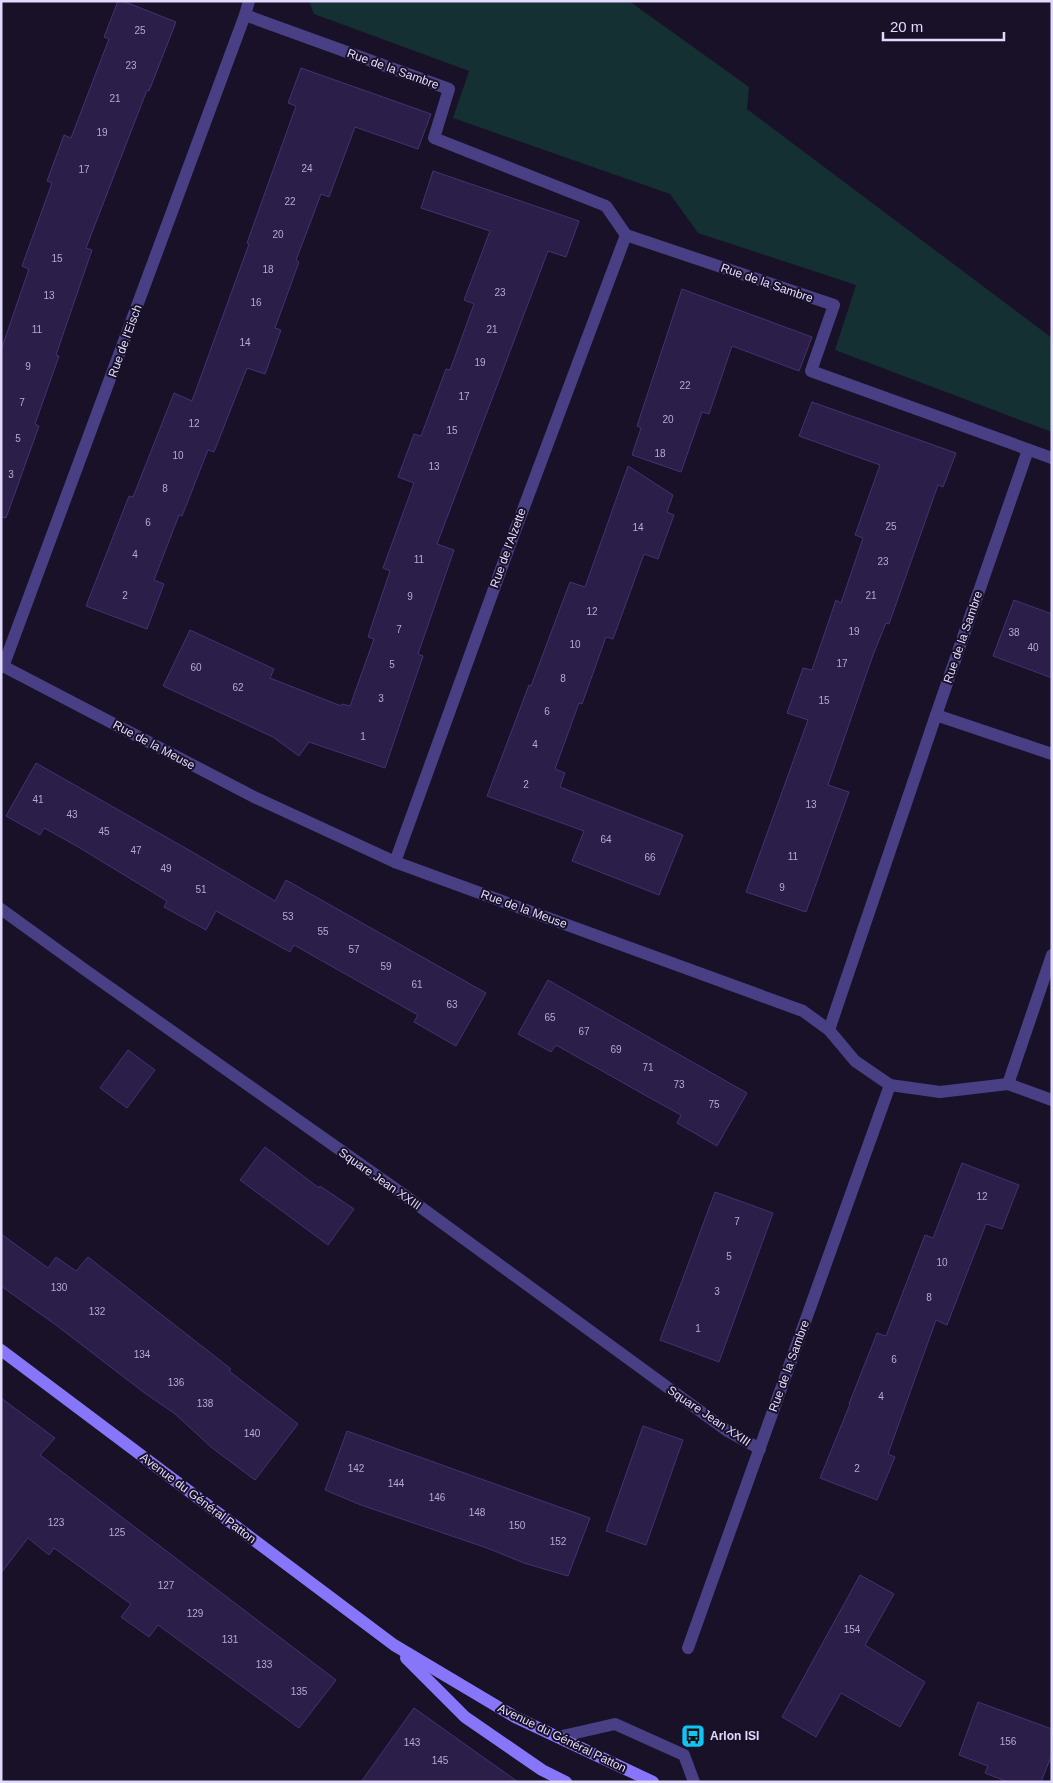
<svg xmlns="http://www.w3.org/2000/svg" width="1053" height="1783" viewBox="0 0 1053 1783" font-family="Helvetica,sans-serif">
	<rect width="100%" height="100%" fill="#181128"/>
	<!-- green -->
	<polygon fill="#153032" points="309,1 629,1 749,87 747,109 1052,338 1052,432 835,350 856,285 698,233 670,194 453,118 469,71 314,14"/>
	<!-- building -->
	<g fill="#2b1e48" stroke="#463173">
		<polygon points="118,1 123,1 176,22 149,91 147,90 86,248 92,250 56,355 59,356 35,424 39,426 6,518 1,517 1,350 29,269 22,266 52,183 47,181 64,135 71,138 109,39 104,37"/>
		<polygon points="301,68 431,114 418,149 355,127 329,197 321,194 309,226 296,260 299,262 275,328 281,330 265,374 247,368 214,452 208,450 182,516 179,515 154,580 164,584 147,629 86,606 129,496 133,497 174,393 192,401 249,244 247,243 296,106 288,103"/>
		<polygon points="433,171 579,221 566,257 548,251 437,544 454,550 418,654 423,656 385,768 309,742 299,756 273,737 163,686 190,630 274,669 270,678 341,706 342,704 350,706 374,639 368,637 390,571 383,568 414,483 398,477 414,434 421,436 446,369 450,370 474,304 464,300 490,231 421,208"/>
		<polygon points="682,289 812,337 799,371 732,346 709,414 702,412 681,472 632,455 641,428 637,426"/>
		<polygon points="812,402 956,453 943,487 938,485 889,624 886,623 873,655 828,785 849,792 806,912 746,892 808,720 787,713 803,668 812,670 836,600 841,603 863,538 855,535 880,465 799,436"/>
		<polygon points="628,466 673,495 667,512 674,515 658,559 644,554 613,639 606,637 582,704 579,703 555,769 565,773 560,787 683,835 659,895 572,861 584,831 487,796 529,685 531,686 570,582 585,587"/>
		<polygon points="1014,600 1052,614 1052,678 993,656"/>
		<polygon points="36,763 194,853 275,901 286,880 486,993 456,1046 414,1022 418,1015 294,945 290,952 216,911 206,930 164,907 167,901 75,845 44,828 40,835 6,816"/>
		<polygon points="548,980 747,1093 717,1146 677,1123 681,1115 652,1099 556,1045 551,1052 518,1034"/>
		<polygon points="128,1050 155,1070 127,1108 100,1088"/>
		<polygon points="265,1147 319,1188 320,1186 354,1209 328,1245 240,1180"/>
		<polygon points="962,1163 1019,1185 1002,1229 986,1224 947,1325 936,1320 888,1454 895,1457 877,1500 820,1478 850,1404 849,1404 877,1333 886,1336 925,1235 933,1238"/>
		<polygon points="715,1192 773,1213 719,1362 660,1340"/>
		<polygon points="1,1234 48,1268 56,1257 76,1271 88,1257 231,1369 229,1371 298,1424 255,1480 211,1447 174,1413 146,1394 56,1325 1,1286"/>
		<polygon points="1,1398 55,1438 40,1455 336,1680 299,1728 158,1625 149,1637 121,1617 131,1604 54,1548 49,1555 28,1538 1,1573"/>
		<polygon points="643,1426 683,1440 646,1545 606,1531"/>
		<polygon points="347,1431 590,1518 568,1576 524,1563 487,1548 361,1505 325,1490"/>
		<polygon points="860,1575 894,1594 865,1645 925,1682 900,1727 841,1693 816,1737 782,1717"/>
		<polygon points="978,1702 1052,1729 1052,1754 1041,1782 1008,1782 985,1773 988,1766 959,1755"/>
		<polygon points="414,1708 518,1782 361,1782"/>
	</g>
	<g fill="none" stroke-linecap="round" stroke-linejoin="round">
		<!-- lane -->
		<g stroke="#493f85" stroke-width="12">
			<polyline points="249,1 245,15 449,89 434,138 606,206 626,235 834,305 811,371 1052,458"/>
			<polyline points="1,909 88,972 404,1195 726,1430 760,1449"/>
			<polyline points="558,1737 615,1724 684,1755 694,1782"/>
		</g>
		<!-- street -->
		<g stroke="#493f85" stroke-width="12">
			<polyline points="1,665 254,797 395,862 803,1011 829,1030 855,1061 890,1085 940,1092 1008,1084 1052,1100"/>
			<polyline points="3,667 245,15"/>
			<polyline points="936,715 1028,450"/>
			<polyline points="395,862 512,539 626,235"/>
			<polyline points="829,1030 936,715 1052,754"/>
			<polyline points="1008,1084 1052,955"/>
			<polyline points="688,1648 890,1085"/>
		</g>
		<!-- secondary -->
		<g stroke="#8776f9" stroke-width="12">
			<polyline points="1,1350 394,1645 515,1717 653,1782"/>
			<polyline points="406,1658 465,1717 542,1770 566,1782"/>
		</g>
	</g>
	<!-- icons -->
	<defs>
		<g id="bus-square" transform="scale(1.25)"><rect x="-9" y="-9" width="18" height="18" rx="4" fill="#10c4f4" stroke="#181128"/><path d="M-5-6H5V4H4V6H2V4H-2V6H-4V4H-5ZM-3.5-4V0h7V-4ZM-3.5 1.2v1.5H-2V1.2ZM2 1.2v1.5H3.5V1.2Z" fill="#111"/></g>
	</defs>
	<g fill-rule="evenodd">
		<use href="#bus-square" x="693" y="1736"/>
	</g>
	<g text-anchor="middle" stroke-width="4" stroke-linejoin="round" paint-order="stroke">
		<!-- number labels -->
		<g font-size="10" fill="#b4abd0">
			<text x="140" y="34">25</text>
			<text x="131" y="69">23</text>
			<text x="115" y="102">21</text>
			<text x="102" y="136">19</text>
			<text x="307" y="172">24</text>
			<text x="84" y="173">17</text>
			<text x="290" y="205">22</text>
			<text x="278" y="238">20</text>
			<text x="57" y="262">15</text>
			<text x="268" y="273">18</text>
			<text x="500" y="296">23</text>
			<text x="49" y="299">13</text>
			<text x="256" y="306">16</text>
			<text x="37" y="333">11</text>
			<text x="492" y="333">21</text>
			<text x="245" y="346">14</text>
			<text x="480" y="366">19</text>
			<text x="28" y="370">9</text>
			<text x="685" y="389">22</text>
			<text x="464" y="400">17</text>
			<text x="22" y="406">7</text>
			<text x="668" y="423">20</text>
			<text x="194" y="427">12</text>
			<text x="452" y="434">15</text>
			<text x="18" y="442">5</text>
			<text x="660" y="457">18</text>
			<text x="178" y="459">10</text>
			<text x="434" y="470">13</text>
			<text x="11" y="478">3</text>
			<text x="165" y="492">8</text>
			<text x="148" y="526">6</text>
			<text x="891" y="530">25</text>
			<text x="638" y="531">14</text>
			<text x="135" y="558">4</text>
			<text x="419" y="563">11</text>
			<text x="883" y="565">23</text>
			<text x="125" y="599">2</text>
			<text x="871" y="599">21</text>
			<text x="410" y="600">9</text>
			<text x="592" y="615">12</text>
			<text x="399" y="633">7</text>
			<text x="854" y="635">19</text>
			<text x="1014" y="636">38</text>
			<text x="575" y="648">10</text>
			<text x="1033" y="651">40</text>
			<text x="842" y="667">17</text>
			<text x="392" y="668">5</text>
			<text x="196" y="671">60</text>
			<text x="563" y="682">8</text>
			<text x="238" y="691">62</text>
			<text x="381" y="702">3</text>
			<text x="824" y="704">15</text>
			<text x="547" y="715">6</text>
			<text x="363" y="740">1</text>
			<text x="535" y="748">4</text>
			<text x="526" y="788">2</text>
			<text x="38" y="803">41</text>
			<text x="811" y="808">13</text>
			<text x="72" y="818">43</text>
			<text x="104" y="835">45</text>
			<text x="606" y="843">64</text>
			<text x="136" y="854">47</text>
			<text x="793" y="860">11</text>
			<text x="650" y="861">66</text>
			<text x="166" y="872">49</text>
			<text x="782" y="891">9</text>
			<text x="201" y="893">51</text>
			<text x="288" y="920">53</text>
			<text x="323" y="935">55</text>
			<text x="354" y="953">57</text>
			<text x="386" y="970">59</text>
			<text x="417" y="988">61</text>
			<text x="452" y="1008">63</text>
			<text x="550" y="1021">65</text>
			<text x="584" y="1035">67</text>
			<text x="616" y="1053">69</text>
			<text x="648" y="1071">71</text>
			<text x="679" y="1088">73</text>
			<text x="714" y="1108">75</text>
			<text x="982" y="1200">12</text>
			<text x="737" y="1225">7</text>
			<text x="729" y="1260">5</text>
			<text x="942" y="1266">10</text>
			<text x="59" y="1291">130</text>
			<text x="717" y="1295">3</text>
			<text x="929" y="1301">8</text>
			<text x="97" y="1315">132</text>
			<text x="698" y="1332">1</text>
			<text x="142" y="1358">134</text>
			<text x="894" y="1363">6</text>
			<text x="176" y="1386">136</text>
			<text x="881" y="1400">4</text>
			<text x="205" y="1407">138</text>
			<text x="252" y="1437">140</text>
			<text x="356" y="1472">142</text>
			<text x="857" y="1472">2</text>
			<text x="396" y="1487">144</text>
			<text x="437" y="1501">146</text>
			<text x="477" y="1516">148</text>
			<text x="56" y="1526">123</text>
			<text x="517" y="1529">150</text>
			<text x="117" y="1536">125</text>
			<text x="558" y="1545">152</text>
			<text x="166" y="1589">127</text>
			<text x="195" y="1617">129</text>
			<text x="852" y="1633">154</text>
			<text x="230" y="1643">131</text>
			<text x="264" y="1668">133</text>
			<text x="299" y="1695">135</text>
			<text x="1008" y="1745">156</text>
			<text x="412" y="1746">143</text>
			<text x="440" y="1764">145</text>
		</g>
		<!-- street labels -->
		<g font-size="12" fill="#e2dafd" stroke="#181128">
			<text transform="translate(393 69) rotate(20)" y="4">Rue de la Sambre</text>
			<text transform="translate(767 283) rotate(19)" y="4">Rue de la Sambre</text>
			<text transform="translate(125 341) rotate(-70)" y="4">Rue de l'Eisch</text>
			<text transform="translate(508 548) rotate(-70)" y="4">Rue de l'Alzette</text>
			<text transform="translate(963 637) rotate(-71)" y="4">Rue de la Sambre</text>
			<text transform="translate(154 745) rotate(28)" y="4">Rue de la Meuse</text>
			<text transform="translate(524 909) rotate(20)" y="4">Rue de la Meuse</text>
			<text transform="translate(380 1179) rotate(35)" y="4">Square Jean XXIII</text>
			<text transform="translate(789 1366) rotate(-70)" y="4">Rue de la Sambre</text>
			<text transform="translate(709 1416) rotate(34)" y="4">Square Jean XXIII</text>
			<text transform="translate(198 1498) rotate(37)" y="4">Avenue du Général Patton</text>
			<text transform="translate(562 1738) rotate(26)" y="4">Avenue du Général Patton</text>
		</g>
		<!-- poi labels -->
		<g font-size="12" font-weight="bold" fill="#e2dafd" stroke="#181128" text-anchor="start">
			<text x="710" y="1740">Arlon ISI</text>
		</g>
	</g>
	<!-- border -->
	<rect width="1053" height="1783" fill="none" stroke="#e2dafd" stroke-width="5"/>
	<!-- scale -->
	<path d="M883 32v8h121v-8" fill="none" stroke="#e2dafd" stroke-width="2.5"/>
	<text x="890" y="32" font-size="15" fill="#e2dafd" stroke="#181128" stroke-width="4" paint-order="stroke">20 m</text>
</svg>
